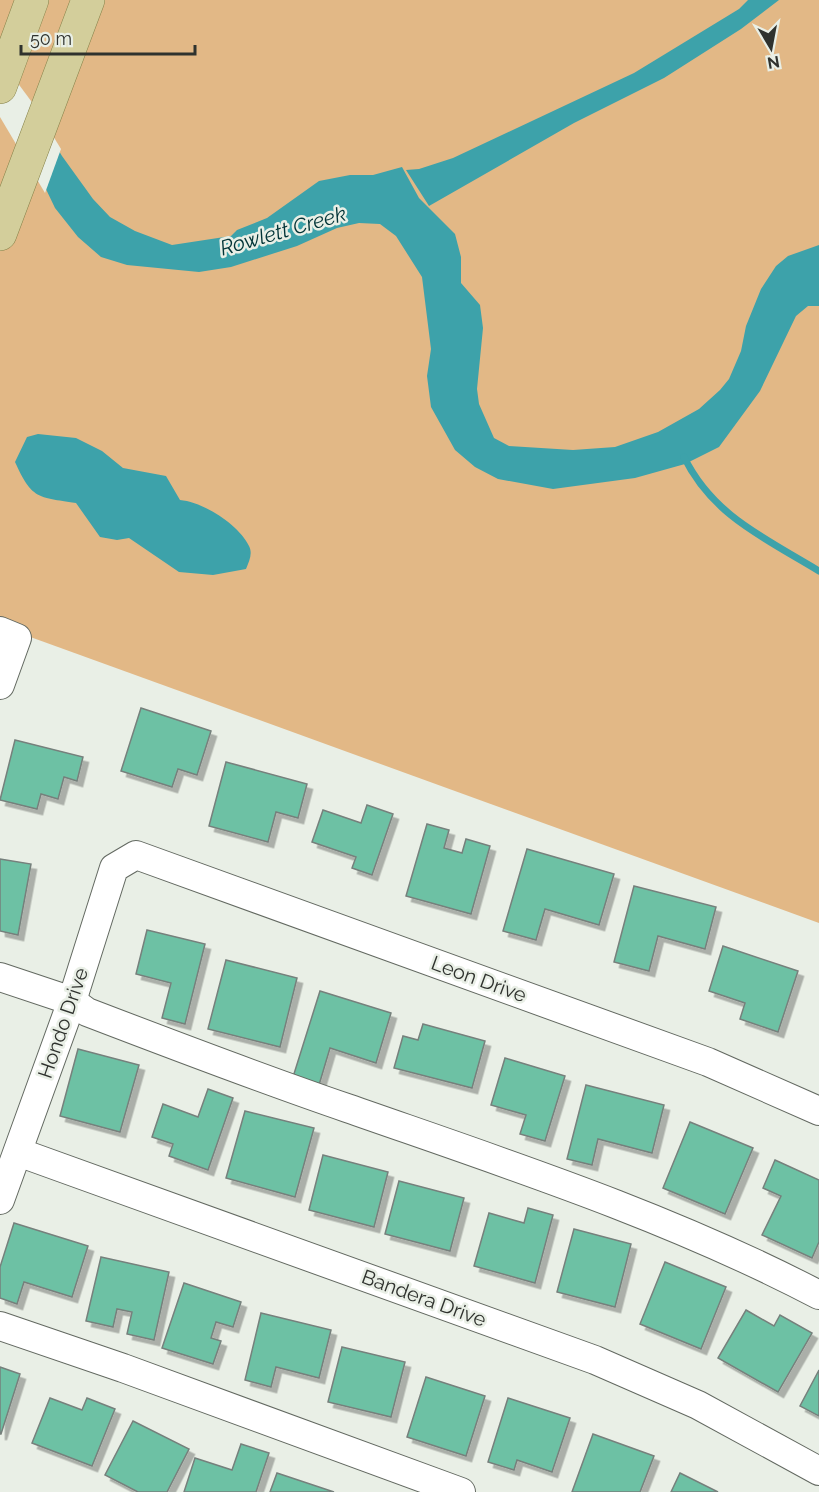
<svg xmlns="http://www.w3.org/2000/svg" width="819" height="1492" viewBox="0 0 819 1492" font-family="Raleway,sans-serif">
	<defs>
		<filter id="shadow"><feDropShadow dx="5.5" dy="5.5" stdDeviation="0" flood-color="#0004"/></filter>
	</defs>
	<rect width="100%" height="100%" fill="#e9efe6"/>
	<!-- green -->
	<polygon fill="#e2b886" points="0,0 819,0 819,923 0,626"/>
	<!-- water -->
	<g fill="#3da2aa">
		<polygon points="748,0 779,0 741,29 664,78 574,123 429,206 406,170 419,169 453,158 634,73 739,9"/>
		<polygon points="32,106 62,156 93,199 110,217 135,231 172,245 231,236 237,230 267,218 319,181 350,175 373,175 402,167 419,198 455,234 461,257 461,283 480,305 483,328 477,389 479,404 494,438 509,446 573,450 615,447 658,432 699,409 720,390 729,379 741,351 746,326 761,289 776,266 788,256 819,245 819,306 808,306 796,316 760,391 719,447 685,464 635,478 553,489 498,479 475,467 455,450 431,407 427,376 431,349 422,277 396,236 380,224 359,223 337,228 297,246 231,267 199,272 127,265 101,257 78,237 55,208 44,185"/>
		<path d="M38,434L76,438L102,451L123,468L166,476L180,500C203,502 238,524 249,546C253,554 249,561 246,569L213,575L179,572L129,538L117,540L100,537L76,503C37,497 32,499 15,462L27,437Z"/>
	</g>
	<!-- pier -->
	<polygon fill="#e9efe6" points="0,59 34,105 61,149 45,193 0,117"/>
	<g fill="none" stroke-linecap="round" stroke-linejoin="round">
		<!-- stream -->
		<path stroke="#3da2aa" stroke-width="7" d="M684,457C713,516 765,538 819,571"/>
	</g>
	<!-- building -->
	<g fill="#6dc1a4" stroke="#76807c" stroke-width="1.5" filter="url(#shadow)">
		<polygon points="141,708 211,731 197,775 178,769 172,787 121,771"/>
		<polygon points="15,740 83,757 77,781 64,777 58,799 41,794 37,809 0,800"/>
		<polygon points="226,762 307,784 298,818 276,812 268,842 209,826"/>
		<polygon points="367,805 393,814 372,875 352,868 356,857 312,842 323,810 361,823"/>
		<polygon points="427,824 449,830 444,848 462,853 466,839 490,846 471,914 406,896"/>
		<polygon points="527,849 614,874 599,925 545,909 536,940 503,931"/>
		<polygon points="0,859 31,864 18,935 0,931"/>
		<polygon points="634,886 716,907 705,949 658,936 649,971 614,962"/>
		<polygon points="147,930 205,944 185,1024 162,1018 171,983 136,974"/>
		<polygon points="723,946 798,971 778,1032 740,1019 745,1003 709,991"/>
		<polygon points="226,960 297,978 280,1047 208,1029"/>
		<polygon points="320,991 391,1013 376,1063 330,1048 319,1085 293,1077"/>
		<polygon points="423,1024 485,1041 472,1088 394,1068 403,1036 418,1040"/>
		<polygon points="78,1049 139,1065 120,1132 60,1116"/>
		<polygon points="505,1058 565,1076 545,1141 520,1134 526,1115 491,1105"/>
		<polygon points="586,1085 664,1105 652,1153 598,1139 592,1165 567,1159"/>
		<polygon points="208,1089 233,1098 208,1170 169,1156 173,1144 152,1137 163,1104 198,1117"/>
		<polygon points="245,1111 314,1128 295,1197 226,1178"/>
		<polygon points="690,1122 753,1148 725,1214 663,1188"/>
		<polygon points="323,1155 388,1172 374,1227 309,1210"/>
		<polygon points="775,1160 819,1180 819,1242 812,1258 762,1235 781,1196 763,1188"/>
		<polygon points="399,1181 464,1198 450,1251 385,1234"/>
		<polygon points="528,1208 553,1215 535,1283 474,1266 489,1213 524,1223"/>
		<polygon points="14,1223 88,1246 72,1297 24,1282 17,1304 0,1298 0,1267"/>
		<polygon points="574,1229 631,1244 615,1307 557,1292"/>
		<polygon points="101,1257 169,1272 154,1340 127,1334 132,1312 117,1309 113,1327 86,1321"/>
		<polygon points="665,1262 726,1287 701,1349 640,1324"/>
		<polygon points="184,1283 241,1302 233,1327 216,1322 211,1338 221,1341 213,1364 162,1348"/>
		<polygon points="746,1310 774,1326 780,1315 812,1333 778,1392 718,1358"/>
		<polygon points="261,1313 331,1330 319,1378 276,1367 271,1387 245,1380"/>
		<polygon points="342,1347 405,1362 391,1417 328,1402"/>
		<polygon points="0,1367 20,1374 1,1434 0,1434"/>
		<polygon points="819,1370 819,1416 800,1406"/>
		<polygon points="426,1377 485,1396 466,1456 407,1437"/>
		<polygon points="50,1398 82,1410 87,1398 115,1409 92,1466 32,1443"/>
		<polygon points="508,1398 570,1418 552,1472 517,1460 514,1470 488,1462"/>
		<polygon points="133,1421 189,1449 167,1492 138,1492 105,1475"/>
		<polygon points="593,1434 654,1456 640,1492 572,1492"/>
		<polygon points="241,1444 269,1453 256,1492 184,1492 195,1458 232,1470"/>
		<polygon points="277,1473 334,1492 270,1492"/>
		<polygon points="680,1473 718,1492 671,1492"/>
	</g>
	<g fill="none" stroke-linecap="round" stroke-linejoin="round">
		<!-- minor casing -->
		<g stroke="#636961" stroke-width="30">
			<g id="minor">
				<polyline points="0,631 17,638 0,685"/>
				<path d="M0,977L72,1001L87,1012C173,1045 259,1078 347,1108C507,1164 668,1216 819,1295"/>
				<polyline points="18,1152 595,1360 698,1405 819,1471"/>
				<polyline points="0,1200 72,1001 114,868 136,855 708,1062 819,1111"/>
				<polyline points="0,1326 123,1368 461,1492"/>
			</g>
		</g>
		<!-- major casing -->
		<g stroke="#86824a" stroke-width="34">
			<g id="major">
				<polyline points="0,87 32,0"/>
				<polyline points="0,234 88,0"/>
			</g>
		</g>
		<!-- minor -->
		<use href="#minor" stroke="#fff" stroke-width="28"/>
		<!-- major -->
		<use href="#major" stroke="#d3ce9b" stroke-width="33"/>
	</g>
	<g text-anchor="middle" stroke-width="5" stroke-linejoin="round" paint-order="stroke">
		<!-- street labels -->
		<g font-size="20" fill="#2f322e" stroke="#e9efe6">
			<text transform="translate(479 979) rotate(20)" y="7">Leon Drive</text>
			<text transform="translate(63 1023) rotate(-71)" y="7">Hondo Drive</text>
			<text transform="translate(424 1298) rotate(20)" y="7">Bandera Drive</text>
		</g>
		<!-- water labels -->
		<g font-size="21" font-style="italic" fill="#013336" stroke="#e9efe6">
			<text transform="translate(283 231) rotate(-16)" y="7">Rowlett Creek</text>
		</g>
	</g>
	<!-- north arrow -->
	<g transform="translate(771 48) rotate(170)" stroke="#e9efe6" stroke-width="4.5" paint-order="stroke">
	<path d="M0-4.5L10 22L0 15L-10 22Z" fill="#2f322e"/>
	<text y="-9" font-size="16" font-weight="bold" text-anchor="middle" fill="#2f322e">N</text>
	</g>
	<!-- scale -->
	<path d="M21 45v9h174v-9" fill="none" stroke="#2f322e" stroke-width="3"/>
	<text x="30" y="45" font-size="18" fill="#2f322e" stroke="#e9efe6" stroke-width="4.5" paint-order="stroke">50 m</text>
</svg>
